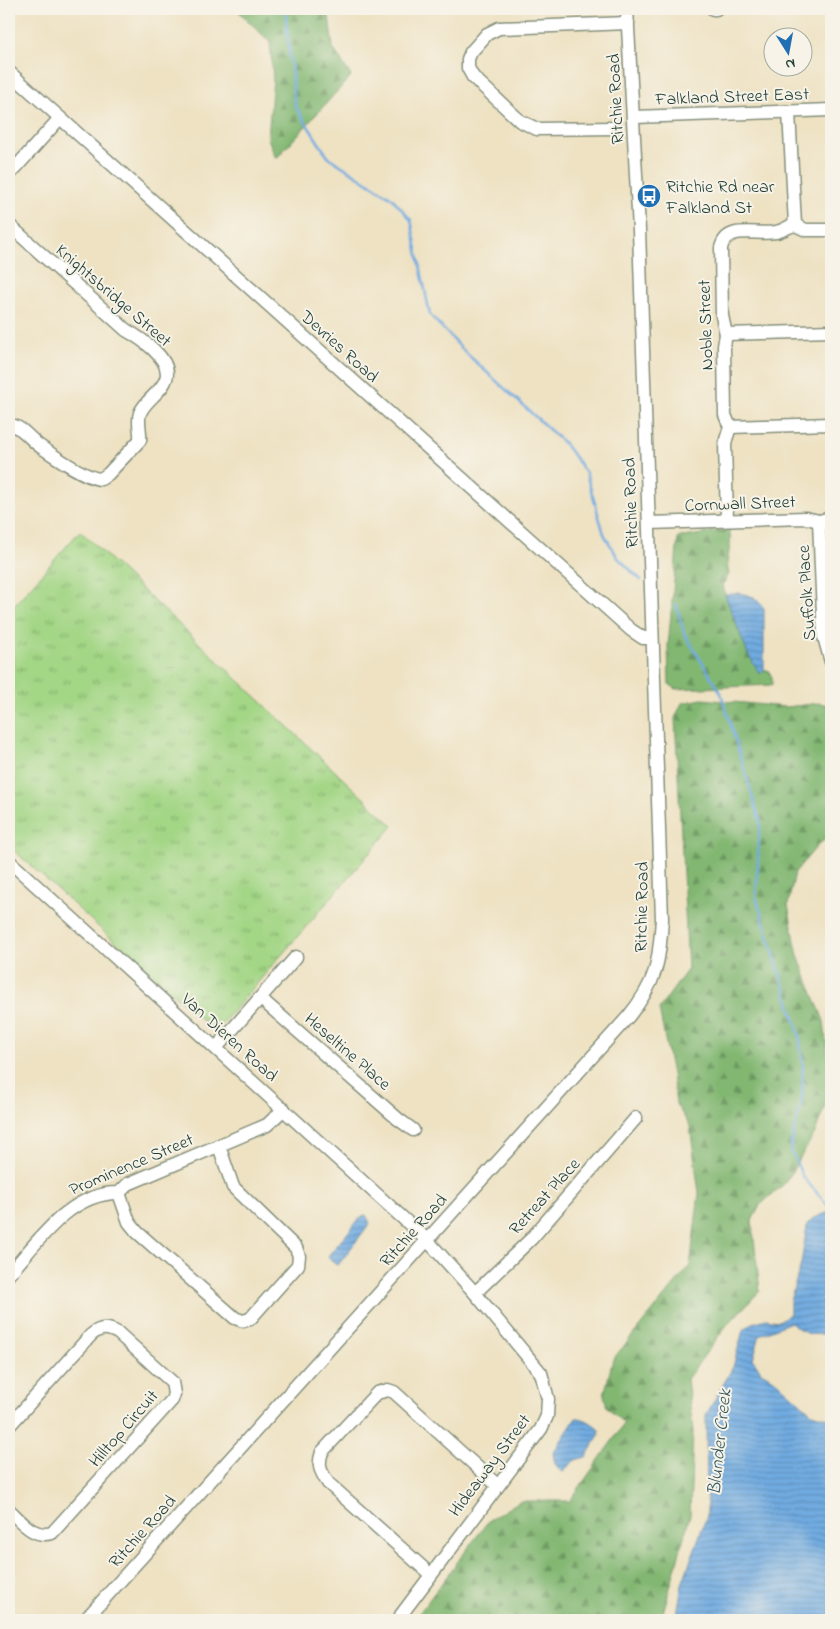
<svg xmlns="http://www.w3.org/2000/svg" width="840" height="1629" viewBox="0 0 840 1629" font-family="'Indie Flower',sans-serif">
	<defs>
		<pattern id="grass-tufts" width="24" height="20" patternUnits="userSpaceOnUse" patternTransform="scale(1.25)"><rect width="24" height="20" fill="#a3d685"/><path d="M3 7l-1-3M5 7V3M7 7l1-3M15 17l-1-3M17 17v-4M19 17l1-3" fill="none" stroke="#84af6e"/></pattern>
		<pattern id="forest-firs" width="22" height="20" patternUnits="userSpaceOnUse" patternTransform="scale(1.25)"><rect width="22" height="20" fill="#82b772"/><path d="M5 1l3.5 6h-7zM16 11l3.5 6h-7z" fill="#6a965e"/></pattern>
		<pattern id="water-rules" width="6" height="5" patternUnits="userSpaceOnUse" patternTransform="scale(1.25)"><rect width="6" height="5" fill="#71abe1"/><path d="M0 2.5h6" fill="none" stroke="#5c8cb7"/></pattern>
	</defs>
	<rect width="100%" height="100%" fill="#f7f3e8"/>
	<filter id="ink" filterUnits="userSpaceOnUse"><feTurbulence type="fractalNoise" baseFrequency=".02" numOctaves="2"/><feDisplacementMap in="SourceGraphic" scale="10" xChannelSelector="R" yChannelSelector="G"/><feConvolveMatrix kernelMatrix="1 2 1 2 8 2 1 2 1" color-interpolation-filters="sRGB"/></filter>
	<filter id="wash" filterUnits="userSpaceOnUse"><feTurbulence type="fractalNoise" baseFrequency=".0096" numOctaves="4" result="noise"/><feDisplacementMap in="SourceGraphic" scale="20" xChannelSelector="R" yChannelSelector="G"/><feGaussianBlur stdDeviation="1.12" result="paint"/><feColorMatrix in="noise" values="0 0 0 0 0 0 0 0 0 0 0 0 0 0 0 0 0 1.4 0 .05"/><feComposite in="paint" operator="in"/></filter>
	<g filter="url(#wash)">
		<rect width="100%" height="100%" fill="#eee2c3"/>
		<!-- grass -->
		<polygon fill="url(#grass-tufts)" stroke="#618a5c" points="80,531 393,826 215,1032 9,846 9,611"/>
		<!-- forest -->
		<g fill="url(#forest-firs)" stroke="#507a53">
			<polygon points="236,9 328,9 333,48 351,76 276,159 268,138 273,79 270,42"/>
			<path d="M729,530C734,545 724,558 729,574L723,584L725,595L760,674L764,670H768L772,677V685L676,689L669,684L668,646L678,537C695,537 711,530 729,530Z"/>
			<polygon points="702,699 786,707 820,703 831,706 831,835 819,844 795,872 788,905 798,956 824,1021 831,1089 815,1133 785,1183 759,1206 752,1221 760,1291 726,1326 687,1379 693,1431 690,1515 661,1620 414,1620 489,1520 520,1501 570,1501 624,1424 607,1407 604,1395 613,1359 690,1266 699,1193 690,1126 676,1104 672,1074 659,1009 688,969 675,718 682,703"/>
		</g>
		<!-- water -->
		<g fill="url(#water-rules)" stroke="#48748a">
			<polygon points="740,593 754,597 764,608 764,670 760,674 748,654 725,595"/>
			<path d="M831,1211V1332C814,1337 804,1335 791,1322L760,1335L753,1359L761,1372L774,1379L812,1413L831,1419V1620H676L682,1584L707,1515L706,1415L733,1367L743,1330L753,1323L766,1319L779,1321L790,1314V1301L801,1264L807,1226L812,1219Z"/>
			<polygon points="366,1215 370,1223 339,1264 336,1265 328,1256 362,1216"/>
			<path d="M576,1418C583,1417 594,1424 599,1429V1435L586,1457L575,1460L562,1472L555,1464L553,1453Z"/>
		</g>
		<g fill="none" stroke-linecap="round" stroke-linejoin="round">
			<!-- stream -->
			<g stroke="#71abe1" stroke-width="2.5">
				<polyline points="285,9 295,106 328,157 392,198 411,220 430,315 467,354 565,444 586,473 604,534 618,558 641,580"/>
				<polyline points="676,604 684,633 721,693 760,821 756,897 799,1034 803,1067 802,1101 791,1143 792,1153 803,1177 831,1209"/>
			</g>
		</g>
	</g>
	<g filter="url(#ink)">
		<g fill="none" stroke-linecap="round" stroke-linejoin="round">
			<!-- minor casing -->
			<g stroke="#86907c" stroke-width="15">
				<g id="minor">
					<polyline points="713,9 716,9"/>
					<polyline points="9,72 631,630 643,638 652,638"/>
					<polyline points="789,112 795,225"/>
					<polyline points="634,117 831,110"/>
					<polyline points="614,128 537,129 520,121 473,77 468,68 468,59 471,52 487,34 499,28 628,23"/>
					<polyline points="9,175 60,118"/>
					<path d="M9,225L126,330C140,338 173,359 166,379C162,392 145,400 140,413C137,421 141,431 140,440L108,474L101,479C87,479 54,456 41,447C30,440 23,426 9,425"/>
					<polyline points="726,334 831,331"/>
					<polyline points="730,427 831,424"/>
					<path d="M727,520L725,443L730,427L725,415L724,346L726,334L722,316L721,248C727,223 757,236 776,232C783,231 788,226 795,225L806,230H831"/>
					<polyline points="819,521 824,637 831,662"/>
					<polyline points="649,523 806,518 819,521 831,518"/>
					<polyline points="9,861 427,1240 475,1293 541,1373 548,1399 547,1416 541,1429 401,1615"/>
					<polyline points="260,998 398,1119 413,1130"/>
					<polyline points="216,1048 296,957"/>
					<polyline points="119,1193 129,1222 137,1232 235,1318 243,1321 250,1319 298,1265 299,1256 296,1248 233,1187 219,1146"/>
					<path d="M9,1274C38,1242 70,1192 119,1193L128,1184L267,1125L284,1109"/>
					<polyline points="475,1293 531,1239 636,1118"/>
					<path d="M9,1426L91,1335C101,1327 107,1327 118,1333L172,1382L174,1394L172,1400L52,1533C33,1538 22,1522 9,1510"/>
					<path d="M430,1574L328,1483C321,1472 317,1466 322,1452L377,1393L388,1390L394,1392L497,1485"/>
					<path d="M85,1620L628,1017C657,982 659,963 662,919L639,230L627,9"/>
				</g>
			</g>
			<!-- minor -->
			<use href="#minor" stroke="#fff" stroke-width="12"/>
		</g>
	</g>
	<!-- icons -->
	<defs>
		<g id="bus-disc" transform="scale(1.25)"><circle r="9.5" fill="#1f6fb2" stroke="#f7f3e8"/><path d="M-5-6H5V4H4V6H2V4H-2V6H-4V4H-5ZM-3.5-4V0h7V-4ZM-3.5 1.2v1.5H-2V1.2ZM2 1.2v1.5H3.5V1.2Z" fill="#fff"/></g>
	</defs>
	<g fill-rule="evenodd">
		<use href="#bus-disc" x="649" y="196"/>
	</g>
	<g text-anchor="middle" stroke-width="4" stroke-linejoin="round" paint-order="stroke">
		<!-- street labels -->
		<g font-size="18" fill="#1f3d34" stroke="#f7f3e8">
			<text transform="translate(732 96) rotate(-2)" y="6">Falkland Street East</text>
			<text transform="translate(615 99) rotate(-93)" y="6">Ritchie Road</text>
			<text transform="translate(114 295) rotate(41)" y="6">Knightsbridge Street</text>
			<text transform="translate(705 325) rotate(-92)" y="6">Noble Street</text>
			<text transform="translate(340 346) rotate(42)" y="6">Devries Road</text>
			<text transform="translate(630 503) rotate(-92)" y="6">Ritchie Road</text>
			<text transform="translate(740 503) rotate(-2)" y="6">Cornwall Street</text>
			<text transform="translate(806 593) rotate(-94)" y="6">Suffolk Place</text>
			<text transform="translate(641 907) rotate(-89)" y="6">Ritchie Road</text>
			<text transform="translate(230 1037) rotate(42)" y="6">Van Dieren Road</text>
			<text transform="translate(348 1051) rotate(41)" y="6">Heseltine Place</text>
			<text transform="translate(131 1164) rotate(-23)" y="6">Prominence Street</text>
			<text transform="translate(544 1196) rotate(-48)" y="6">Retreat Place</text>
			<text transform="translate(413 1230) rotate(-48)" y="6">Ritchie Road</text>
			<text transform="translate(123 1428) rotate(-49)" y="6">Hilltop Circuit</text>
			<text transform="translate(489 1465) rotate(-53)" y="6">Hideaway Street</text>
			<text transform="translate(142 1531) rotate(-48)" y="6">Ritchie Road</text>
		</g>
		<!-- poi labels -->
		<g font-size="18" fill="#1f3d34" stroke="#f7f3e8" text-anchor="start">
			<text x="666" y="192">Ritchie Rd near<tspan x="666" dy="21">Falkland St</tspan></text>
		</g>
		<!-- water labels -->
		<g font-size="19" font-style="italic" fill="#34585f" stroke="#f7f3e8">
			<text transform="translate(718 1442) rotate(-84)" y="7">Blunder Creek</text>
		</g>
	</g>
	<!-- margin -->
	<rect width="840" height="1629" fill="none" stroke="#f7f3e8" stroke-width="30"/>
	<!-- north arrow -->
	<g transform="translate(788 52) rotate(169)"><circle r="24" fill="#f7f3e8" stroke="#a1aaa0"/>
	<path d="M0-4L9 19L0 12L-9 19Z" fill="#1f6fb2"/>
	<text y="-8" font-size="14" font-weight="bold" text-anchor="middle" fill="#1f3d34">N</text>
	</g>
</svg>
